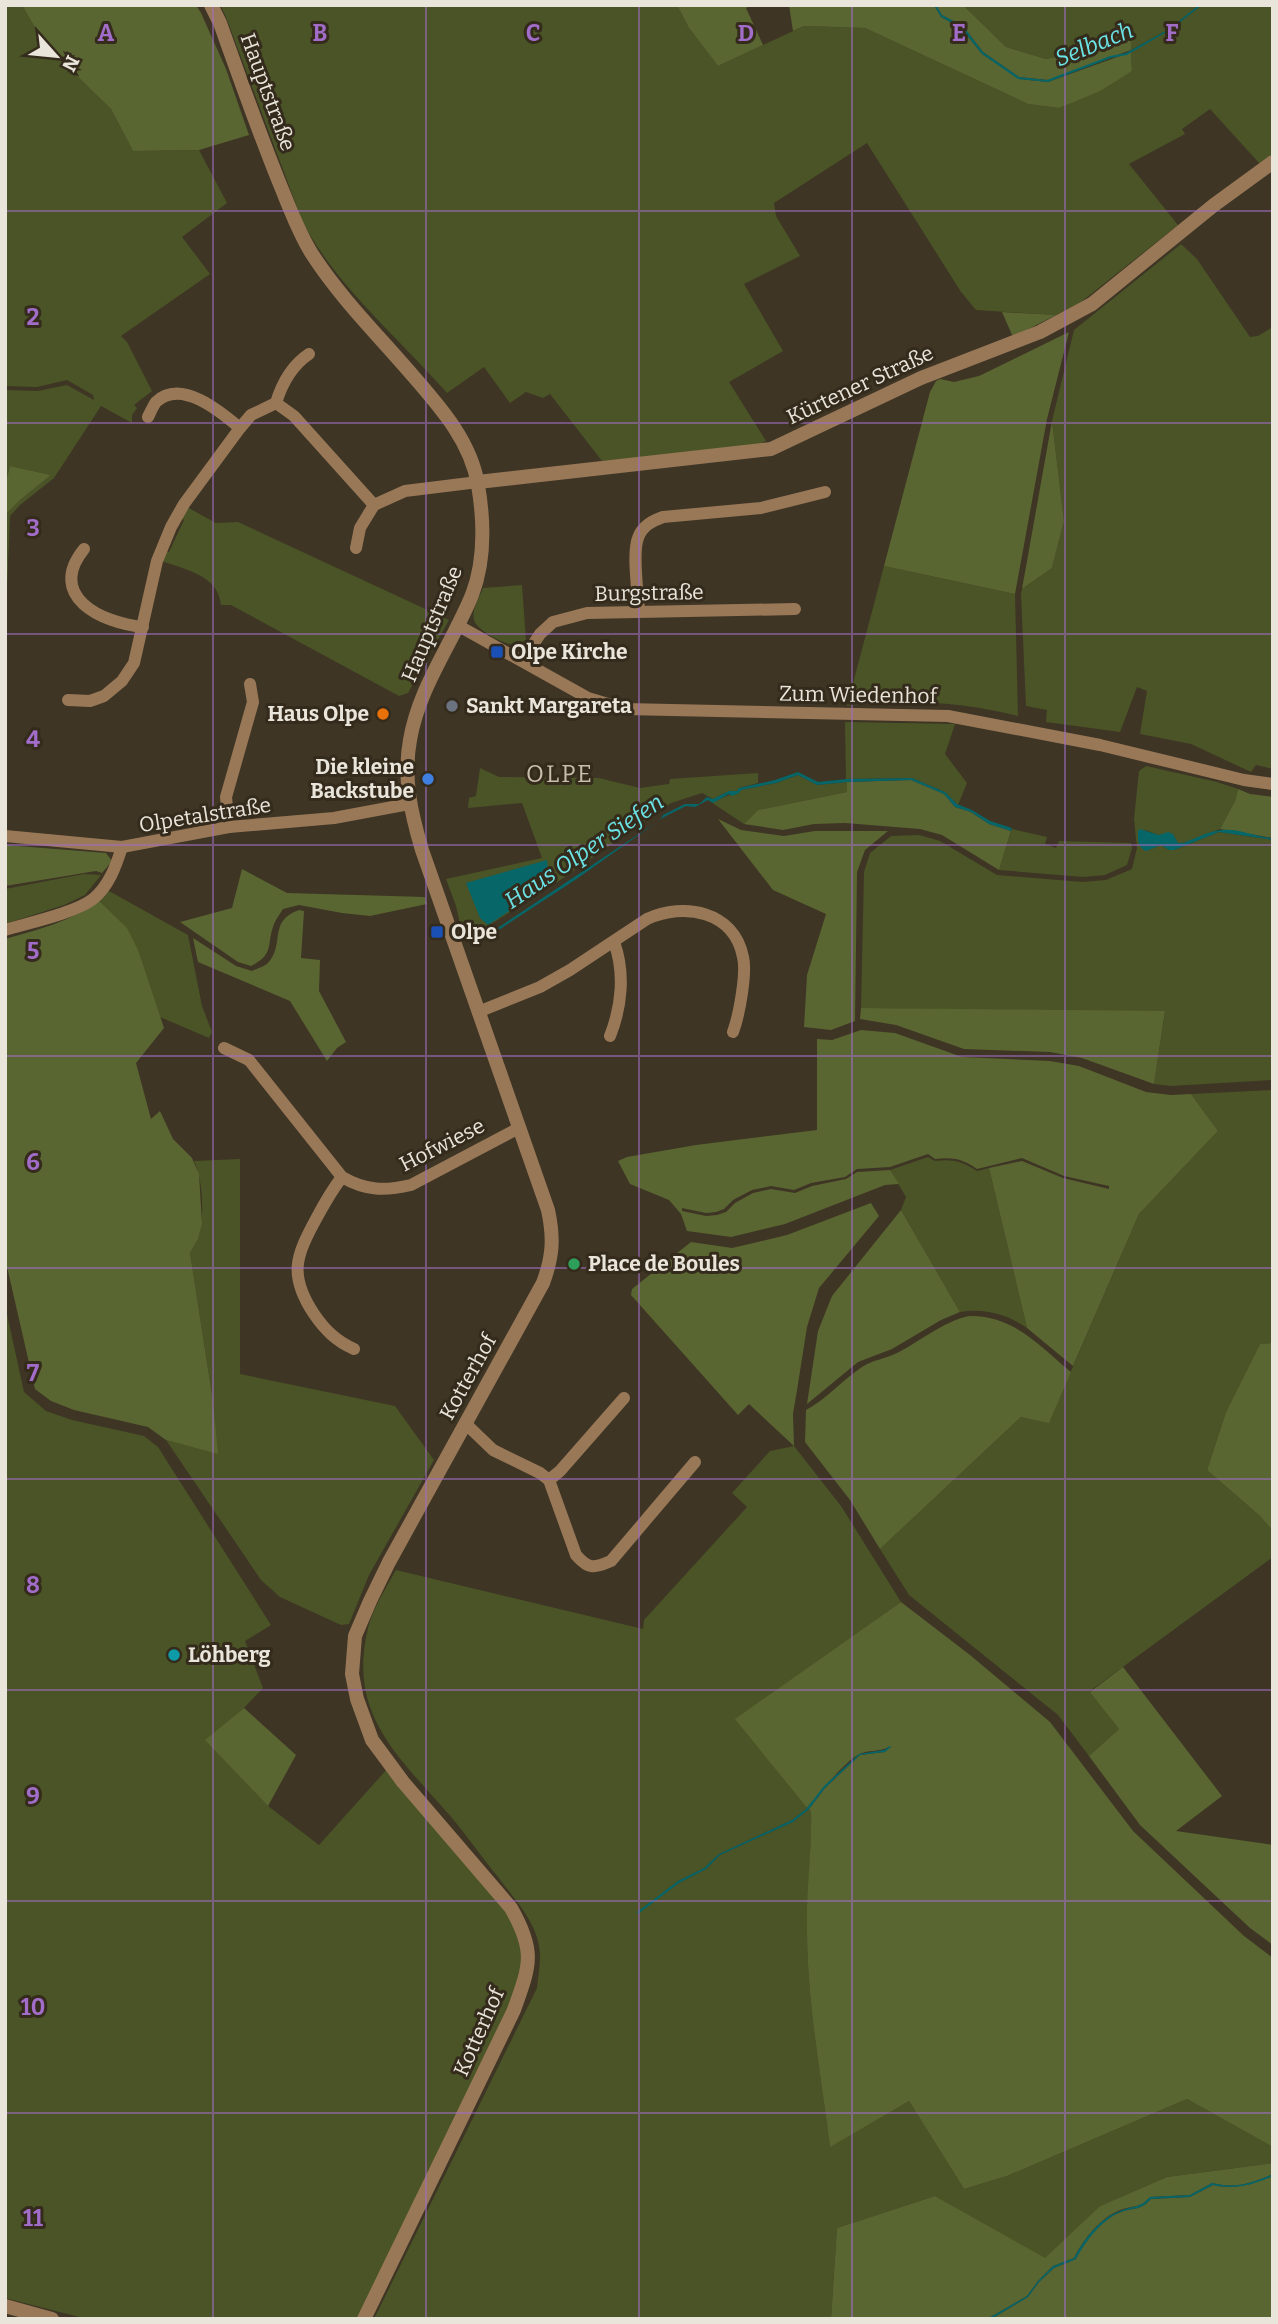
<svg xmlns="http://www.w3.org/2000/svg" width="1278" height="2324" viewBox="0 0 1278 2324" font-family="Bitter,serif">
	<rect width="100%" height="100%" fill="#3e3525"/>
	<!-- green -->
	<g fill="#4a5426">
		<polygon points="5,5 22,5 45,45 111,109 133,151 199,150 227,203 182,237 210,274 121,336 127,342 152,391 134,405 137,408 132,415 132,423 101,406 54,478 20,505 10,516 6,614 5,515 20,500 51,475 10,466 5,485 5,390 38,391 67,385 94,400 93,395 67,380 37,387 5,386"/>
		<path d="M220,5H677L689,28L718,66L804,26L865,28L1028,104L1059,108L1132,71L1131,52L1170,30L1202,5H1273V155L1260,164L1210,109L1182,129L1185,134L1129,164L1178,225L1081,302L1056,315L976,310L961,292L867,143L774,203L776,216L800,256L744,284L783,351L729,382L766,441L750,448L602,461L550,394L543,398L526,392L510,403L484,367L447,393C398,337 339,289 303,223L226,17Z"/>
		<polygon points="963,5 1199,5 1169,29 1131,50 1130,40 1046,59 1006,47"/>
		<polygon points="1181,244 1197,259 1250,337 1258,336 1273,327 1273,769 1256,765 1251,772 1191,744 1140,734 1147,691 1137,687 1120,732 1046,722 1047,710 1026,706 1021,594 1022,589 1052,568 1064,521 1052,421 1074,330"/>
		<path d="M187,507L216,523L238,522L449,620L408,693L399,696L231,605H221C218,575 186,570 162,561L166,552H169L184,520L181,518Z"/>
		<path d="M884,566L1015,594L1018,716C963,702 903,698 847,706Z"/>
		<path d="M522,585L526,641C521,643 517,646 510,644C500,642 477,630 474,620C471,610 480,597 483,588Z"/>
		<polygon points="845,722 955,724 945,754 967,783 958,805 945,792 912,778 846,779"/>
		<polygon points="1146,766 1217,782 1238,789 1235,801 1220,829 1183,843 1178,843 1173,834 1159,835 1145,830 1146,851 1161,845 1169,850 1174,850 1219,832 1273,840 1273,1080 1171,1086 1154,1084 1165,1012 861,1008 864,872 870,853 891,836 919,835 940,841 997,875 1083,882 1106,880 1132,869 1137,848 1134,819 1139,771"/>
		<polygon points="480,768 499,777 599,778 640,788 669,784 670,779 758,773 758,783 739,788 737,791 729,791 713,799 702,793 671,803 559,881 464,941 456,906 446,879 542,858 522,803 468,808 469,798 476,796"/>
		<polygon points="798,775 817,785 847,782 847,792 758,810 744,824 708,800 713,802 741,790 776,783"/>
		<polygon points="1012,829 1047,837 1045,844 1056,848 1059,841 1131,843 1132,848 1127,865 1105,875 1083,877 999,870"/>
		<polygon points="84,874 101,875 85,895 64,905 5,924 5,889"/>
		<polygon points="109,891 188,935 202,1006 212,1032 209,1038 160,1017 139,952 99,901"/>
		<polygon points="1273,1090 1273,1343 1260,1344 1226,1412 1207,1470 1260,1516 1273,1531 1273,1557 1090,1691 1119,1729 1089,1756 1058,1715 909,1595 880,1549 1021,1417 1049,1422 1139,1214 1218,1131 1191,1094"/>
		<path d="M928,1157L935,1161C952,1159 962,1161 977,1171L989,1168L1027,1328C1007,1314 984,1308 960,1312L901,1210L906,1197L890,1170Z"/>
		<path d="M240,1159V1374L395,1406L434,1460L369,1575L349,1624L341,1625L280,1597L261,1580L166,1440L217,1453L213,1401L190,1253C193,1248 196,1243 198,1238C205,1221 203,1178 194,1161Z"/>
		<polygon points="5,1305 24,1392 46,1411 72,1420 144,1436 158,1447 271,1625 245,1641 263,1688 244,1708 206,1740 268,1806 319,1845 388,1768 461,1852 522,1932 525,1974 361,2319 87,2319 5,2298"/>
		<path d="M794,1446L841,1506L901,1602L736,1719L807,1808L792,1820L719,1854L704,1868L678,1881L637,1913L679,1883L706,1869L720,1855L793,1822L809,1809L811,1812C812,1851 807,1890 807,1929C807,2001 821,2074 830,2146L909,2101L964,2189L1007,2176L1187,2099L1273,2147V2163L1167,2177L1100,2206L1045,2259L935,2196L837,2228L831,2319H374L537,1988C538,1977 540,1966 540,1956C540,1925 515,1900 498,1877C480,1855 464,1831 445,1810C394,1752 348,1712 368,1628C373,1608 386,1588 396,1570L643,1629L644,1620L747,1507L732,1493L770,1451Z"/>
	</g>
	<!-- forest -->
	<g fill="#5a6631">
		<polygon points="22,5 196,5 201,13 226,69 249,135 199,150 133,151 111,109 45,45"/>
		<polygon points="677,5 752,5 746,8 763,45 718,66 689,28"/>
		<polygon points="789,5 934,5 941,17 961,28 982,54 1019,79 1048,82 1131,52 1132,71 1100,91 1059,108 1028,104 865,28 804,26 793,31"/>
		<polygon points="936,5 963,5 1006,47 1046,59 1131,40 1131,50 1048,80 1019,77 983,52 963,26 942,15"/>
		<polygon points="1002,312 1056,315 1013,337"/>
		<polygon points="1069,332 1047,419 1015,594 884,566 930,392 936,381 940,379 954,382 979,376"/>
		<polygon points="1052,421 1064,521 1052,568 1022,589"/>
		<polygon points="10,466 51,475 20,500 5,515 5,485"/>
		<polygon points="911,780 944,794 955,807 971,812 989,824 1011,831 999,870 942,835 920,829 845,823 814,824 783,830 744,824 758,810 847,792 847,782"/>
		<polygon points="1238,789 1250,794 1273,797 1273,838 1220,829 1235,801"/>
		<polygon points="718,819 741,830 784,836 815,831 888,831 865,850 857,872 855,1021 831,1030 804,1027 807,975 826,914 773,890"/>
		<polygon points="5,845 106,853 112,861 102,873 96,871 5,886"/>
		<path d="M242,869L287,893L425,897L427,904L370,916L342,913L299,905L283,909C280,914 276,919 274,924C266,945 275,954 251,966L238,962L180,922L232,908Z"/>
		<path d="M99,901L127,928L139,952L164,1028L136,1063L151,1119L160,1111L173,1139L192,1158L199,1174L202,1224L198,1239L190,1253L213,1401L218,1454L166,1440L148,1427L74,1410L51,1401L35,1389L5,1258V939C38,930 71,921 99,901Z"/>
		<path d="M299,910L304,911L301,958L320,960L319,991L346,1042L337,1048L327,1061L290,1001L198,962L193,938L236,966L252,971C256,969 263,967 267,964C286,945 267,921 299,910Z"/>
		<polygon points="861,1008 1165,1011 1154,1084 1082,1058 1050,1052 964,1049 896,1025 860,1019"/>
		<path d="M861,1030L895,1033L962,1057L1050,1061L1079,1066L1146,1092L1171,1095L1191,1094L1218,1131L1139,1214L1073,1366L1027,1328L989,1168L1022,1161L1063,1178L1109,1189V1186L1064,1176L1022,1158L977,1169C963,1159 953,1157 935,1159L928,1154L890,1167L857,1169L845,1177L811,1183L794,1190L771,1186L752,1190L733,1200L724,1209L716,1212L706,1213L682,1208V1211L706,1216L717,1215L726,1212L735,1203L753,1193L771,1189L795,1193L812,1186L846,1179L857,1172L890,1170L899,1184L885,1185L785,1224L731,1237L687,1231L681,1214L669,1200L630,1184L618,1161L627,1157L696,1145L817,1130V1039L832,1040Z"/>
		<polygon points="871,1203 879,1216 819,1288 807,1327 797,1390 793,1414 794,1446 749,1404 738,1415 631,1295 632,1289 691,1242 732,1248 787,1235"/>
		<polygon points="901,1210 960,1312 941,1320 892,1349 858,1362 807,1404 818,1331 832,1296"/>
		<path d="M969,1316C1014,1315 1039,1346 1071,1372L1049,1423L1021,1417L880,1549L850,1500L805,1442L806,1410C827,1399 842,1380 862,1367C872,1360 885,1359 897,1353C921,1341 942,1322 969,1316Z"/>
		<polygon points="1273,1343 1273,1531 1260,1516 1207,1470 1226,1412 1260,1344"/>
		<path d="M901,1602L970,1655L1050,1722L1133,1831L1244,1936L1273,1958V2147L1187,2099L1007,2176L964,2189L909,2101L830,2147C821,2075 807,2002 807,1929C806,1890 812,1851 811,1812L809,1809L825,1788L860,1755L885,1752L890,1746C880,1753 867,1749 858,1755C843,1763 819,1794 807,1808L735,1719Z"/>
		<polygon points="1123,1667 1222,1796 1176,1831 1273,1845 1273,1945 1250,1928 1140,1825 1089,1756 1119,1729 1090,1692"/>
		<polygon points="244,1708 296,1755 268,1806 205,1740"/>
		<path d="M1273,2163V2174C1253,2183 1234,2189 1212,2183L1190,2195L1150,2197C1139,2209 1134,2205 1120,2210C1100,2218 1083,2240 1074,2258L1053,2266L1038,2281L1027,2296L987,2319H831L837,2228L935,2196L1045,2258L1100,2206L1167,2177Z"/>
		<path d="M1273,2176V2319H991L1028,2297L1039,2282L1054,2268L1076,2259C1084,2242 1102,2219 1121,2212C1135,2207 1140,2211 1151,2199L1190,2197L1213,2185C1234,2190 1253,2184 1273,2176Z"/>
	</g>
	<!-- water -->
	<g fill="#066668">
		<polygon points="934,5 936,5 942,15 963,26 983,52 1019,77 1047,80 1110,56 1126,53 1169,29 1199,5 1202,5 1170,30 1127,55 1111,58 1048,82 1018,79 982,54 961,28 941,17"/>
		<polygon points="798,772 818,782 847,779 912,778 945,792 957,804 972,810 990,821 1012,828 1011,831 989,824 971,812 955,807 944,794 911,780 847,782 817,785 798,775 776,783 741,790 739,793 732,796 729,794 713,803 708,800 695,807 686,806 664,817 578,878 491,935 490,933 660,820 663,815 685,804 699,804 707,797 713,799 729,791 737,791 739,788 775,780"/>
		<path d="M1140,829L1159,835L1168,832L1173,834L1178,843H1183C1194,839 1209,831 1221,830C1239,828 1255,837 1273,838V840L1219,832L1174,850H1169L1161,845L1146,851C1137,847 1138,839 1138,831Z"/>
		<polygon points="547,860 549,885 488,925 480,918 466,883"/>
		<polygon points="890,1746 891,1747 885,1752 860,1755 825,1788 809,1809 793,1822 720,1855 706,1869 679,1883 638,1914 637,1912 678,1881 704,1868 719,1854 792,1820 806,1809 824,1786 859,1754 884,1750"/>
		<path d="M1273,2174V2176C1253,2185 1234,2190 1213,2185L1190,2197L1151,2199C1140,2211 1135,2207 1121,2212C1102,2219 1085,2242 1076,2259L1054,2268L1039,2282L1028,2297L991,2319H987L1027,2296L1038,2281L1053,2266L1074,2258C1084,2239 1100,2218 1120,2211C1134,2205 1139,2209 1150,2197L1190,2195L1212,2183C1234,2189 1253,2183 1273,2174Z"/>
	</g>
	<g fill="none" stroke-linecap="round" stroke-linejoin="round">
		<!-- minor -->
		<g stroke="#997858" stroke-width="12">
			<path d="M276,403C282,383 291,366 309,354"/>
			<path d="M148,417C150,413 153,406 156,402C181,378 221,412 240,428"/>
			<polyline points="356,548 360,528 374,505"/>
			<path d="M84,549C46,596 101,623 143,627"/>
			<path d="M639,611C638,593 632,553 638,538C642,526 652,521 663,517L761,508L825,492"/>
			<polyline points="457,625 588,698 625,709 948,716 1100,745 1244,780 1273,784"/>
			<polyline points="523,660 540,634 553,622 587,613 795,609"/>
			<polyline points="68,700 90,701 104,696 122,681 134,663 157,561 171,527 184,504 240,428 251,415 276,403 294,416 374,505 405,491 478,482"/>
			<polyline points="229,827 226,797 253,702 250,684"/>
			<polyline points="5,836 122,847 229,827 334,818 409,804"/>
			<path d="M5,930C28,923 75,913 93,899C109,886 116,866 122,847"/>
			<path d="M478,1012L540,987L570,970L647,919C684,902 734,911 743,957C747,973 739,1016 733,1032"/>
			<path d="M610,1036C622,1006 625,972 614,942"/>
			<path d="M224,1048L249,1060L342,1177C366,1191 385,1191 411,1185L519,1128"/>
			<path d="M342,1177C332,1190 324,1204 316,1219C296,1256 288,1275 314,1314C325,1330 336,1341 354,1349"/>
			<path d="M465,1423L493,1450L540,1473L549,1480L576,1555C589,1570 594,1568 611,1561L695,1462"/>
			<polyline points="549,1480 560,1471 624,1398"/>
		</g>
		<!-- tertiary -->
		<g stroke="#997858" stroke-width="14">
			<path d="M211,5L220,23C239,76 258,130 279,182C289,206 298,232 312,254C341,299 380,337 414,377C441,408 471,442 478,485C484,520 485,561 472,595C452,644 419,687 410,740C403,779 411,813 422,850L548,1210C554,1238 553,1256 543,1283L389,1562L370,1601L355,1636L352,1674L357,1699L372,1740L403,1782L511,1908C536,1952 530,1965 514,2010L364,2319"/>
			<polyline points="478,482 771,449 921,378 1040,332 1092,304 1214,205 1273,162"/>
			<polyline points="5,2306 52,2319"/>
		</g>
	</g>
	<!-- grid -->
	<path fill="none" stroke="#a26dc9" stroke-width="2" stroke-opacity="0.55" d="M213,5V2319M426,5V2319M639,5V2319M852,5V2319M1065,5V2319M5,211H1273M5,423H1273M5,634H1273M5,845H1273M5,1056H1273M5,1268H1273M5,1479H1273M5,1690H1273M5,1901H1273M5,2113H1273"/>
	<!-- markers -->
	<g fill="#1a4fb4" stroke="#342b1c" stroke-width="2.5">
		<rect x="490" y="645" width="14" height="14" rx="3.5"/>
		<rect x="430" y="925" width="14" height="14" rx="3.5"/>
	</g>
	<circle fill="#6b7280" stroke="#342b1c" stroke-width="2.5" cx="452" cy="706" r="7"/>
	<circle fill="#e8710a" stroke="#342b1c" stroke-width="2.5" cx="383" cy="714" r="7"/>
	<circle fill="#3f7fe0" stroke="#342b1c" stroke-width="2.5" cx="428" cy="779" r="7"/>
	<circle fill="#2e9e5b" stroke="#342b1c" stroke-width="2.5" cx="574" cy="1264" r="7"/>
	<circle fill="#0f9aa8" stroke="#342b1c" stroke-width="2.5" cx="174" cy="1655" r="7"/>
	<g text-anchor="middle" stroke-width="6" stroke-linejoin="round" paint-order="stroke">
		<!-- street labels -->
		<g font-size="21" fill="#eae5db" stroke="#342b1c">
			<text transform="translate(268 92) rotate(70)" y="7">Hauptstraße</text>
			<text transform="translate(860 385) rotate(-25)" y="7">Kürtener Straße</text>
			<text transform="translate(649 593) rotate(-1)" y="7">Burgstraße</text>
			<text transform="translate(432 624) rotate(-67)" y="7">Hauptstraße</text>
			<text transform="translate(858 695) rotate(1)" y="7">Zum Wiedenhof</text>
			<text transform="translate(205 815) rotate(-9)" y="7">Olpetalstraße</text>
			<text transform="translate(442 1145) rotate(-27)" y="7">Hofwiese</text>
			<text transform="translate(468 1377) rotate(-61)" y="7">Kotterhof</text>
			<text transform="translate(479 2032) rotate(-66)" y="7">Kotterhof</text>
		</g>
		<!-- poi labels -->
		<g font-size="21" font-weight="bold" fill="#eae5db" stroke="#342b1c" text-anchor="start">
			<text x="511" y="659">Olpe Kirche</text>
			<text x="466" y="713">Sankt Margareta</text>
			<text x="369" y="721" text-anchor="end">Haus Olpe</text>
			<text x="414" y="774" text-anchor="end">Die kleine<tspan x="414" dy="24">Backstube</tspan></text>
			<text x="451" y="939">Olpe</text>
			<text x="588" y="1271">Place de Boules</text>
			<text x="188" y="1662">Löhberg</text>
		</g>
		<!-- water labels -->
		<g font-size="23" font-style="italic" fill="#6ce3e7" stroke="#342b1c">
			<text transform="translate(1094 44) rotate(-22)" y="8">Selbach</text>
			<text transform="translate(584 851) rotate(-34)" y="8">Haus Olper Siefen</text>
		</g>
		<!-- quarter labels -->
		<g font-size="24" letter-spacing="2" fill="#c9beab" stroke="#342b1c">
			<text x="560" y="782">OLPE</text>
		</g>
	</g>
	<g font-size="23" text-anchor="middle" font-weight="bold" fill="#a26dc9" stroke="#342b1c" stroke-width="6" stroke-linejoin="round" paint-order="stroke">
		<text x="106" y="41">A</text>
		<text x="320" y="41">B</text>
		<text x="533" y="41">C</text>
		<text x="746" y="41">D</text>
		<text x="959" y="41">E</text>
		<text x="1172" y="41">F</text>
		<text x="33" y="325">2</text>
		<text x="33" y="536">3</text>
		<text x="33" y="747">4</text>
		<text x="33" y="959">5</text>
		<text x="33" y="1170">6</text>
		<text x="33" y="1381">7</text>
		<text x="33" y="1593">8</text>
		<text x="33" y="1804">9</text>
		<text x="33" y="2015">10</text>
		<text x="33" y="2226">11</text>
	</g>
	<!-- border -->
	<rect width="1278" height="2324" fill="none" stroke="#eae5db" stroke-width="14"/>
	<!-- north arrow -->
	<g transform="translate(56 56) rotate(117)" stroke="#342b1c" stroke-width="5" paint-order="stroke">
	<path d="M0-5L12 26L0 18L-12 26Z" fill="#eae5db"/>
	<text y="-10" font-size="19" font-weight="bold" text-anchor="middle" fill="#eae5db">N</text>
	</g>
</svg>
